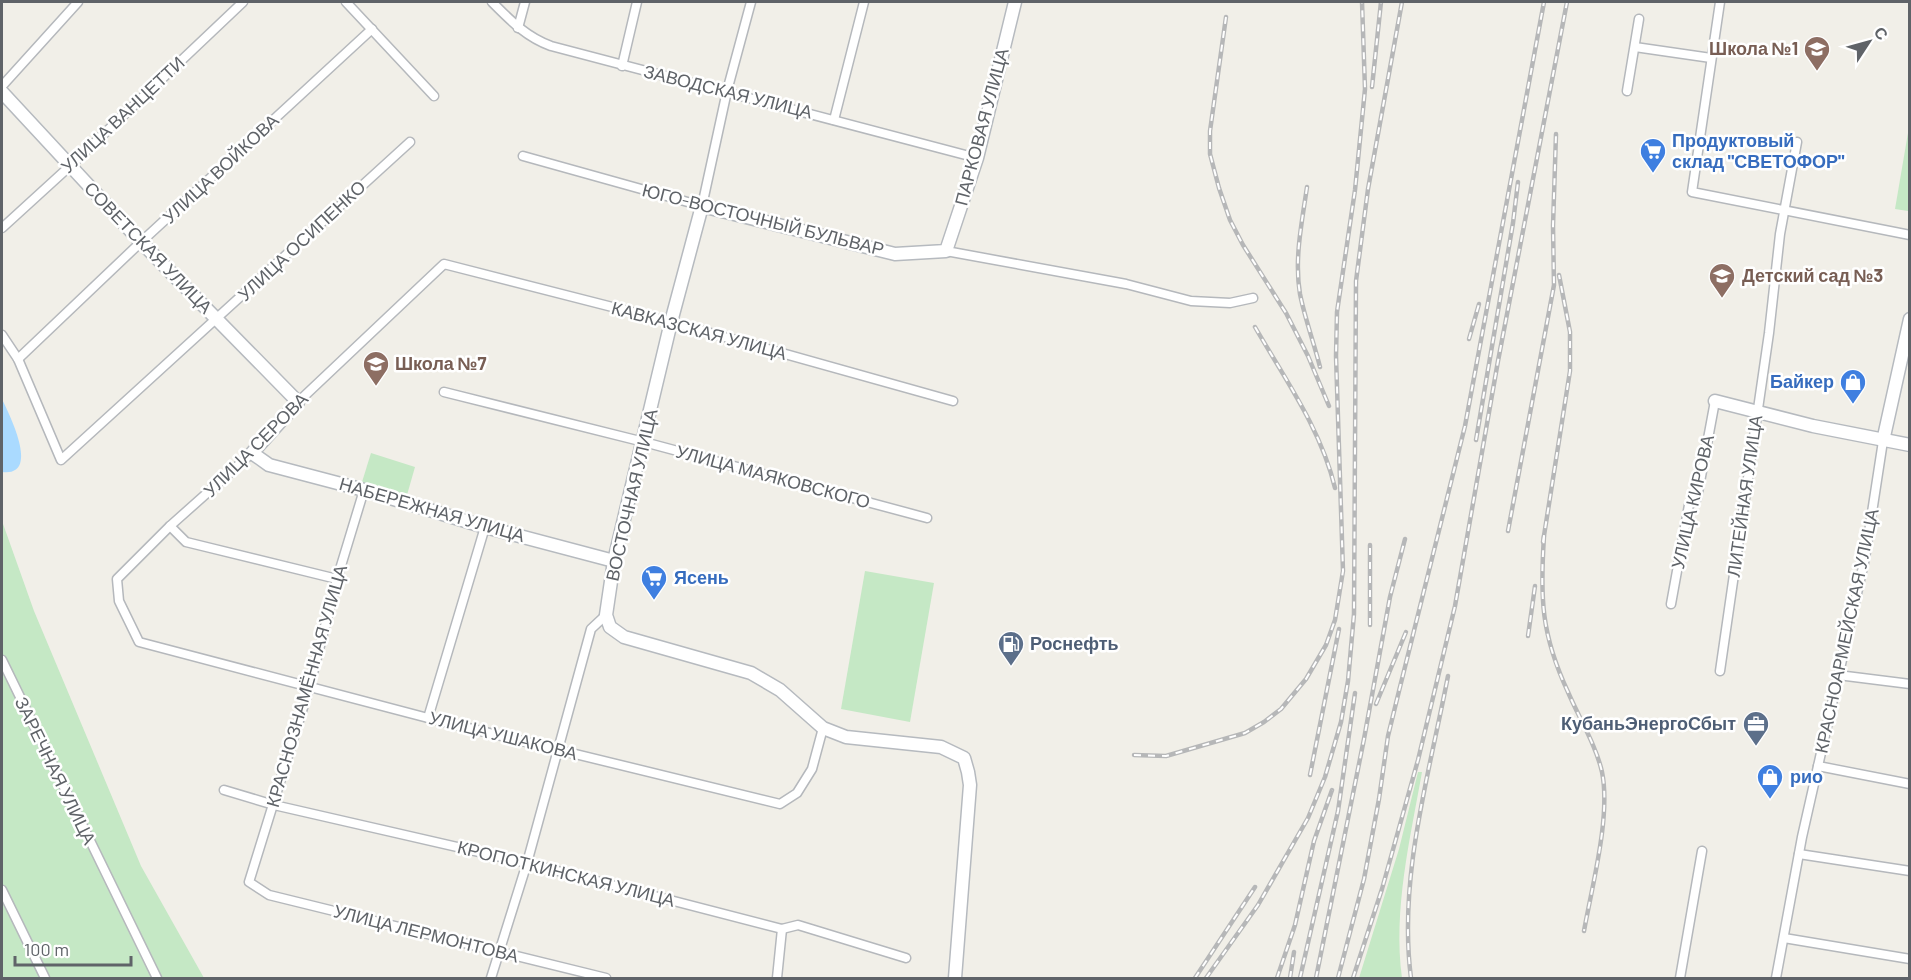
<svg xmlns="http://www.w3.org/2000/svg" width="1911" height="980" viewBox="0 0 1911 980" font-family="Barlow,sans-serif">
	<rect width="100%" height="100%" fill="#f1efe8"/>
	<!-- green -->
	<g fill="#c5e8c5">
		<polygon points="1909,127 1910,204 1908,211 1895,209"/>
		<polygon points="371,453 415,467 407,495 362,482"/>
		<polygon points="2,521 34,611 141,866 204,978 2,978"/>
		<polygon points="865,571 934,583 910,722 841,709"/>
		<path d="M1418,772H1422C1410,840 1393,909 1402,978H1359L1399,849Z"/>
	</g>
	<!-- water -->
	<path fill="#aadaff" d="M2,399C10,416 41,477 2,472Z"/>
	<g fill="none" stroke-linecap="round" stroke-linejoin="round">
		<!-- street casing -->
		<g stroke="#b5b8bc" stroke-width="11">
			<g id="street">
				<polyline points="346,2 434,96"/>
				<path d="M492,2C510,20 526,37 551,46L977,158"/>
				<polyline points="1720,2 1692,192 1910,235"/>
				<polyline points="518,28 525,2"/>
				<polyline points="1635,47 1711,58"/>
				<polyline points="622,66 637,2"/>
				<polyline points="2,86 78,2"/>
				<polyline points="1627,91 1639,19"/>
				<polyline points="834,120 864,2"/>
				<polyline points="523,156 702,206 727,91 751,2"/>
				<polyline points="2,228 70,166 243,2"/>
				<polyline points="946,251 1126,284 1191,301 1230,303 1253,298"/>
				<polyline points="2,335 18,359 61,460 410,142"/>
				<polyline points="18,359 141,242 372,29"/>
				<polyline points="444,392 644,442 927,518"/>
				<polyline points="298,402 444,264 671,322 953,401"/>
				<polyline points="252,453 170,526 117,579 119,601 139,642 428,718 780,804 797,793 812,769 823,728"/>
				<polyline points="364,490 337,579 310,685 249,882 269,895 606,978"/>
				<polyline points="170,526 186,542 337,579"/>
				<polyline points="1671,604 1689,505 1697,498 1715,401"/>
				<polyline points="2,660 157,978"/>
				<polyline points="1720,671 1769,333 1780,234 1797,142"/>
				<polyline points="1838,675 1910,684"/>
				<polyline points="428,718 485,527"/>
				<polyline points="1818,766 1910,784"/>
				<polyline points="224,790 274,805 527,863 782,929 798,925 906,958"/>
				<polyline points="1799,854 1910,871"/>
				<polyline points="2,890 45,978"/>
				<polyline points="1784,938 1910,959"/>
				<polyline points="491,978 527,863 591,629 606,615"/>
				<polyline points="777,978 782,929"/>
				<polyline points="1680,978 1702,851"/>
				<polyline points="1776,978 1802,837 1865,558 1883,441"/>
			</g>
		</g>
		<!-- secondary casing -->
		<g stroke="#b6babf" stroke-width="15">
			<g id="secondary">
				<polyline points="2,92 141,242 298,402 252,453 269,465 364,490 485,527 614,561"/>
				<polyline points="1715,401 1813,426 1910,445"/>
				<polyline points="1883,441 1910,319"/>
				<polyline points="955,978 970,785 968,772 964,758 941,747 846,737 823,728 780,690 751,673 624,637 610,627 606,615 614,561 671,322 702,206 895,254 946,251 977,158 1015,2"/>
			</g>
		</g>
		<!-- street -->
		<use href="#street" stroke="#fff" stroke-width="8"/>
		<!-- secondary -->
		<use href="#secondary" stroke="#fff" stroke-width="12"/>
		<!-- rail casing -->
		<g stroke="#b6b7b8" stroke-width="4.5">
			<g id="rail">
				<polyline points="1226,17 1210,131 1210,154 1219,188 1230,220 1243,245 1286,313 1308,356 1329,406"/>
				<polyline points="1372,87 1381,2"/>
				<path d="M1307,187C1302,222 1294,259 1300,294C1305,319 1314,343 1320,367"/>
				<path d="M1255,327C1285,379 1321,429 1335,488"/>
				<polyline points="1469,339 1479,304"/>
				<polyline points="1476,440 1513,223 1518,182"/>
				<polyline points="1508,531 1554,285 1553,226 1556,134"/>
				<path d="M1544,536C1540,598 1541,634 1568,692C1579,718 1596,745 1602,772C1611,816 1592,886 1584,931"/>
				<polyline points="1543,542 1570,371 1570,332 1559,275"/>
				<polyline points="1370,625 1370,545"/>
				<polyline points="1528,636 1535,586"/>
				<polyline points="1376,704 1406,632"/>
				<polyline points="1134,755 1166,756 1245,733 1264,722 1281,709 1306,679 1326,645 1335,620 1343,571 1336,356 1337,312 1355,190 1365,89 1362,2"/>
				<polyline points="1310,775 1339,629"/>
				<polyline points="1195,978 1255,887"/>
				<polyline points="1206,978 1258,905 1308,818 1325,777 1341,722 1348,681 1354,614 1356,281 1368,189 1402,2"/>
				<polyline points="1277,978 1295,925 1314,841 1332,790"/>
				<polyline points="1290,978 1294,952"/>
				<polyline points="1300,978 1338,811 1355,693"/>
				<polyline points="1316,978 1364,739 1390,597 1405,539"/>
				<polyline points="1338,978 1364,879 1379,799 1388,736 1399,691 1465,426 1544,2"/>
				<polyline points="1353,978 1382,889 1418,760 1455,606 1498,361 1567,2"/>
				<path d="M1411,978C1398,878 1429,775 1448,676"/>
			</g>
		</g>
		<!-- rail -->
		<use href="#rail" stroke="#fff" stroke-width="2" stroke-dasharray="7" stroke-linecap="butt"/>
	</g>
	<!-- icons -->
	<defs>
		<g id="school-pin" transform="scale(1.35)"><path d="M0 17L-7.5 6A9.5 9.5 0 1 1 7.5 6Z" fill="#8d6e63" stroke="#fff"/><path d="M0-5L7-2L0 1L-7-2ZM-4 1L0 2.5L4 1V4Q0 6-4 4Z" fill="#fff"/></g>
		<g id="supermarket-pin" transform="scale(1.35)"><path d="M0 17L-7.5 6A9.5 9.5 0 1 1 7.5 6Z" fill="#3f7fe0" stroke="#fff"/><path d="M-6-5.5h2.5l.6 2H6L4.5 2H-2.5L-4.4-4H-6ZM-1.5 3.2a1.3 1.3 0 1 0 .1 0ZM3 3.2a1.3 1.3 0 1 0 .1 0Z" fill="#fff"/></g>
		<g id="shop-pin" transform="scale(1.35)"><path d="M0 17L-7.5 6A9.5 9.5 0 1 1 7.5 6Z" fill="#3f7fe0" stroke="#fff"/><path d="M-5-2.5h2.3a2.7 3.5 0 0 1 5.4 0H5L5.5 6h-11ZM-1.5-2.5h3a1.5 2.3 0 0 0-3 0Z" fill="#fff"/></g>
		<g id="fuel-pin" transform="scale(1.35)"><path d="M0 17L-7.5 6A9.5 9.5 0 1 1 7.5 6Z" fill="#5c6f8a" stroke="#fff"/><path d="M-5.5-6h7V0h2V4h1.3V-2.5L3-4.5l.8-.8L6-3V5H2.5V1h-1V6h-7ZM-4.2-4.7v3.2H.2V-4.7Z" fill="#fff"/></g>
		<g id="office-pin" transform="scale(1.35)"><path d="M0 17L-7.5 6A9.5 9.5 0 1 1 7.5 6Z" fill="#5c6f8a" stroke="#fff"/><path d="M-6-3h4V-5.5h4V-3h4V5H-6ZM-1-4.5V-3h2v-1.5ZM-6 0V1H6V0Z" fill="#fff"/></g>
	</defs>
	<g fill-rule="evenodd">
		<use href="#school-pin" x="1817" y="49"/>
		<use href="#supermarket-pin" x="1653" y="151"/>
		<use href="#school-pin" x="1722" y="276"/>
		<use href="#school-pin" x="376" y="364"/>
		<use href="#shop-pin" x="1853" y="382"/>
		<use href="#supermarket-pin" x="654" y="578"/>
		<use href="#fuel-pin" x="1011" y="644"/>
		<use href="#office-pin" x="1756" y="724"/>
		<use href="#shop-pin" x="1770" y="777"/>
	</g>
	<g text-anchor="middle" stroke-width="5" stroke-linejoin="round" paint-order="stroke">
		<!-- education labels -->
		<g font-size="18" font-weight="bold" fill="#785e54" stroke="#fff" text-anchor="start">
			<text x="1798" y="55" text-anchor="end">Школа №1</text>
			<text x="1742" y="282">Детский сад №3</text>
			<text x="395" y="370">Школа №7</text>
		</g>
		<!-- street labels -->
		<g font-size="18" fill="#5f6368" stroke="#fff">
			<text transform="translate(728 92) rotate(14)" y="6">ЗАВОДСКАЯ УЛИЦА</text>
			<text transform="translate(123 115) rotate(-43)" y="6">УЛИЦА ВАНЦЕТТИ</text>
			<text transform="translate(982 127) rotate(-75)" y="6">ПАРКОВАЯ УЛИЦА</text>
			<text transform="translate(221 169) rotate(-43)" y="6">УЛИЦА ВОЙКОВА</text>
			<text transform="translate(763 220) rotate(14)" y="6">ЮГО-ВОСТОЧНЫЙ БУЛЬВАР</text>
			<text transform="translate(302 241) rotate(-43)" y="6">УЛИЦА ОСИПЕНКО</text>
			<text transform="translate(148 248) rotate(46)" y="6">СОВЕТСКАЯ УЛИЦА</text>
			<text transform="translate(699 331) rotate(15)" y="6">КАВКАЗСКАЯ УЛИЦА</text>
			<text transform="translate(256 445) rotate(-45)" y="6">УЛИЦА СЕРОВА</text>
			<text transform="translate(773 477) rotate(15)" y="6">УЛИЦА МАЯКОВСКОГО</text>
			<text transform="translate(632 495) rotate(-77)" y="6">ВОСТОЧНАЯ УЛИЦА</text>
			<text transform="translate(1745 496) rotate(-82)" y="6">ЛИТЕЙНАЯ УЛИЦА</text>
			<text transform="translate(1693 502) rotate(-77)" y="6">УЛИЦА КИРОВА</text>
			<text transform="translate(432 510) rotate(16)" y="6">НАБЕРЕЖНАЯ УЛИЦА</text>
			<text transform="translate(1847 631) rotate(-78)" y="6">КРАСНОАРМЕЙСКАЯ УЛИЦА</text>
			<text transform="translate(307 686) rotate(-74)" y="6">КРАСНОЗНАМЁННАЯ УЛИЦА</text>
			<text transform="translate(503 736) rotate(14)" y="6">УЛИЦА УШАКОВА</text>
			<text transform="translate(55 771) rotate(64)" y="6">ЗАРЕЧНАЯ УЛИЦА</text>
			<text transform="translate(566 874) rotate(14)" y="6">КРОПОТКИНСКАЯ УЛИЦА</text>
			<text transform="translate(426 934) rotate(14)" y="6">УЛИЦА ЛЕРМОНТОВА</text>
		</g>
		<!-- shop labels -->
		<g font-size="18" font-weight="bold" fill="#366cbe" stroke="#fff" text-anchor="start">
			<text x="1672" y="147">Продуктовый<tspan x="1672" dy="21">склад "СВЕТОФОР"</tspan></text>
			<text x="1834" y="388" text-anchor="end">Байкер</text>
			<text x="674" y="584">Ясень</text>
			<text x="1790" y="783">рио</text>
		</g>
		<!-- service labels -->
		<g font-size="18" font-weight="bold" fill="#4e5e75" stroke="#fff" text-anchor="start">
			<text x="1030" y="650">Роснефть</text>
			<text x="1736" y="730" text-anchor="end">КубаньЭнергоСбыт</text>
		</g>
	</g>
	<!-- border -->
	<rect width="1911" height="980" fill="none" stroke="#5f6368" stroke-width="6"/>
	<!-- north arrow -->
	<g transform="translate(1869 42) rotate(54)" stroke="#ffffff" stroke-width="4.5" paint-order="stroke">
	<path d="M0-4.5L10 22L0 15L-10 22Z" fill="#5f6368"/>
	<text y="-9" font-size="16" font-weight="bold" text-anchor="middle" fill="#5f6368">С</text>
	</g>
	<!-- scale -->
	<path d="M15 956v9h116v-9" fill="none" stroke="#5f6368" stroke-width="3"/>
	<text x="24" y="956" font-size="18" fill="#5f6368" stroke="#ffffff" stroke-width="4.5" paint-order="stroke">100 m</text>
</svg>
